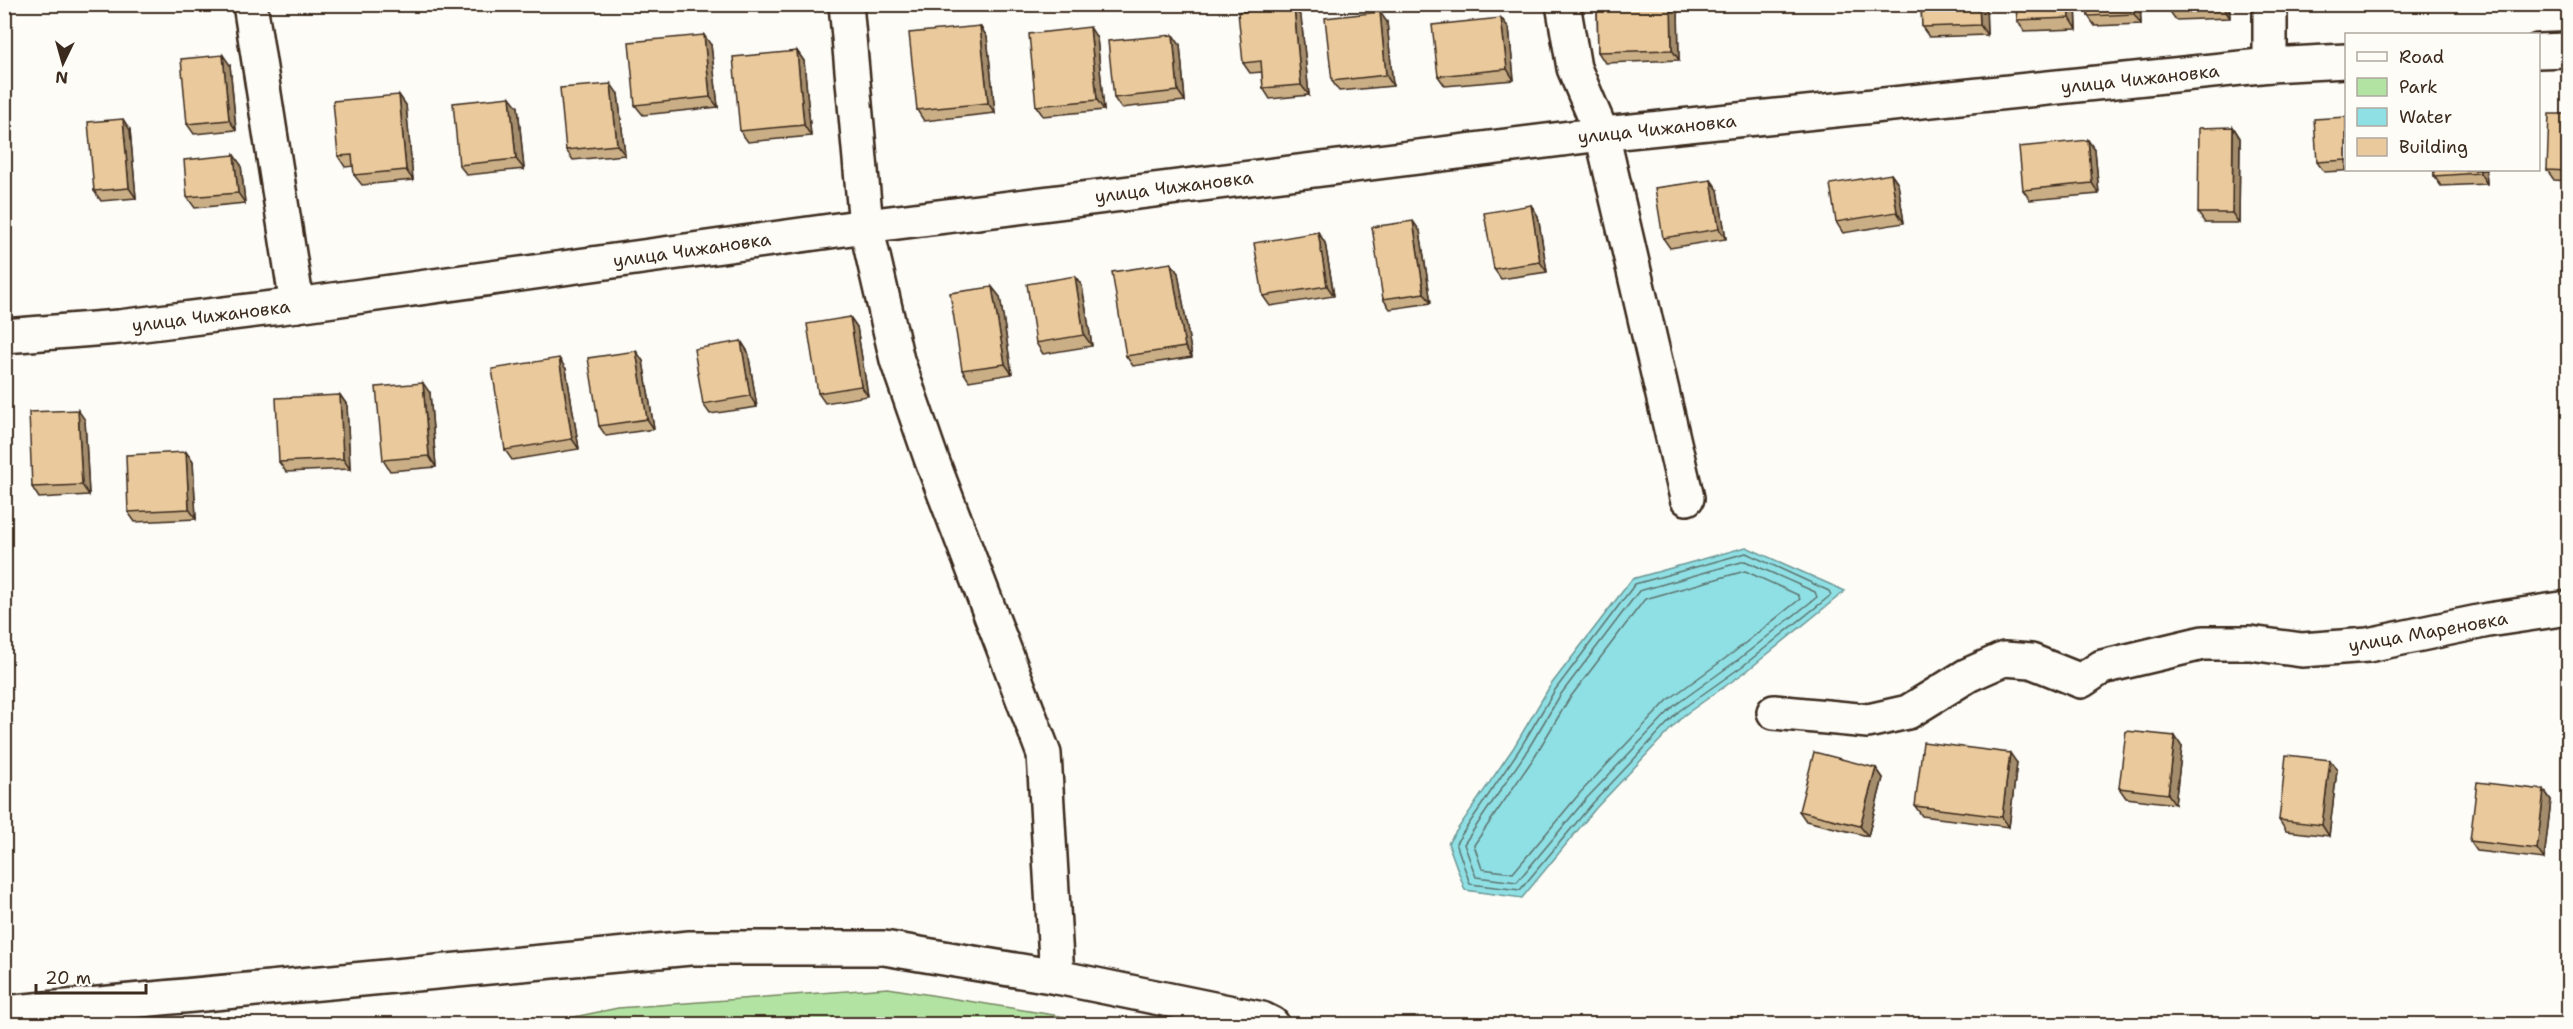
<svg xmlns="http://www.w3.org/2000/svg" width="2573" height="1029" viewBox="0 0 2573 1029" font-family="'Shantell Sans',sans-serif">
	<rect width="100%" height="100%" fill="#fdfcf7"/>
	<filter id="ink" filterUnits="userSpaceOnUse"><feTurbulence type="fractalNoise" baseFrequency=".0167" numOctaves="2"/><feDisplacementMap in="SourceGraphic" scale="12" xChannelSelector="R" yChannelSelector="G"/><feConvolveMatrix kernelMatrix="1 2 1 2 8 2 1 2 1" color-interpolation-filters="sRGB"/></filter>
	<g filter="url(#ink)">
		<!-- green -->
		<polygon fill="#b2e3a3" stroke="#768660" stroke-width="1.5" points="888,988 1109,1024 540,1024 618,1008"/>
		<!-- water -->
		<polygon fill="#8fe0e5" stroke="#6d9795" stroke-width="1.5" points="1746,547 1845,591 1748,670 1683,716 1596,808 1522,898 1465,890 1448,843 1514,747 1550,686 1632,579"/>
		<g fill="none" stroke-linecap="round" stroke-linejoin="round">
			<!-- shore -->
			<g stroke="#5d736e" stroke-width="1.5">
				<polygon points="1746,553 1829,591 1831,595 1744,665 1679,711 1592,804 1520,890 1470,884 1456,843 1519,750 1555,690 1635,584"/>
				<polygon points="1745,561 1815,592 1817,597 1739,659 1674,706 1586,799 1517,882 1476,877 1464,844 1525,754 1561,694 1639,591"/>
				<polygon points="1745,571 1798,595 1800,599 1734,652 1668,700 1580,793 1513,873 1482,869 1474,845 1533,759 1569,699 1645,599"/>
			</g>
			<!-- minor casing -->
			<g stroke="#3b2a1e" stroke-width="38">
				<g id="minor">
					<polyline points="250,4 297,305"/>
					<polyline points="846,4 866,226 897,360 931,458 1044,754 1057,977"/>
					<polyline points="1563,4 1574,68 1602,134 1687,498"/>
					<polyline points="2270,4 2270,65"/>
					<polyline points="2538,51 2568,50"/>
					<polyline points="4,336 119,327 297,305 866,226 1602,134 2270,65 2346,61"/>
					<polyline points="1774,712 1868,721 1908,712 1968,675 2004,659 2031,661 2081,681 2102,667 2203,643 2250,643 2302,650 2368,645 2488,620 2568,608"/>
				</g>
			</g>
			<!-- tertiary casing -->
			<g stroke="#3b2a1e" stroke-width="38">
				<polyline id="tertiary" points="4,1013 690,948 884,948 1057,977 1262,1019 1272,1024"/>
			</g>
			<!-- minor -->
			<use href="#minor" stroke="#fdfcf7" stroke-width="33"/>
			<!-- tertiary -->
			<use href="#tertiary" stroke="#fdfcf7" stroke-width="33"/>
		</g>
		<!-- wall -->
		<g fill="#c9ae86" stroke="#3b2a1e" stroke-width="1.5">
			<polygon points="1597,4 1674,4 1678,9 1679,60 1605,63 1598,52"/>
			<polygon points="1921,4 1986,4 1987,35 1929,37 1922,27"/>
			<polygon points="2016,4 2076,4 2077,29 2024,31 2017,20"/>
			<polygon points="2087,4 2140,4 2141,24 2095,26 2088,16"/>
			<polygon points="2229,4 2230,18 2176,20 2169,10"/>
			<polygon points="1294,7 1301,17 1309,95 1270,99 1263,88 1262,72 1250,73 1243,63"/>
			<polygon points="1501,18 1509,28 1514,80 1445,86 1438,76"/>
			<polygon points="1387,22 1393,86 1339,91 1332,81"/>
			<polygon points="980,26 987,37 995,113 924,121 917,110"/>
			<polygon points="1097,38 1104,110 1043,116 1036,106"/>
			<polygon points="711,45 718,107 643,115 635,105"/>
			<polygon points="1180,45 1185,101 1121,108 1114,98"/>
			<polygon points="797,51 804,61 811,136 748,142 740,131"/>
			<polygon points="230,65 236,130 194,134 187,124"/>
			<polygon points="618,94 625,155 573,160 566,150"/>
			<polygon points="399,95 406,105 413,180 362,185 354,175 354,166 345,167 338,156"/>
			<polygon points="518,107 524,169 467,175 459,165"/>
			<polygon points="2568,114 2568,181 2554,180 2547,170"/>
			<polygon points="2346,117 2346,170 2359,170 2324,172 2317,162"/>
			<polygon points="2233,127 2240,138 2239,223 2205,223 2198,213"/>
			<polygon points="130,130 136,198 101,201 94,191"/>
			<polygon points="2095,150 2099,194 2030,200 2023,190"/>
			<polygon points="241,165 245,203 195,208 187,197"/>
			<polygon points="2434,170 2486,170 2487,184 2441,186 2434,176"/>
			<polygon points="1891,174 1898,184 1904,223 1843,233 1836,222"/>
			<polygon points="1711,180 1718,190 1726,239 1670,248 1663,238"/>
			<polygon points="1531,205 1538,216 1547,272 1501,279 1494,269"/>
			<polygon points="1420,231 1431,303 1390,309 1383,299"/>
			<polygon points="1318,232 1325,243 1334,296 1270,306 1263,296"/>
			<polygon points="1171,263 1178,273 1192,357 1133,366 1126,356"/>
			<polygon points="1075,276 1082,286 1092,346 1043,354 1036,343"/>
			<polygon points="992,287 1000,297 1012,374 969,381 962,370"/>
			<polygon points="850,317 857,327 868,396 825,403 818,393"/>
			<polygon points="741,341 748,352 757,407 710,414 703,404"/>
			<polygon points="636,351 643,361 654,429 606,436 599,426"/>
			<polygon points="566,369 579,449 512,460 505,450"/>
			<polygon points="430,393 436,467 390,471 383,460"/>
			<polygon points="340,395 347,405 350,469 286,472 279,462"/>
			<polygon points="85,420 89,495 39,498 32,487"/>
			<polygon points="186,452 193,462 196,519 135,522 128,512"/>
			<polygon points="2182,747 2175,804 2126,798 2119,788"/>
			<polygon points="2017,763 2009,827 1922,816 1915,806"/>
			<polygon points="1876,768 1883,778 1868,836 1806,821 1799,811"/>
			<polygon points="2337,770 2329,836 2286,831 2279,820"/>
			<polygon points="2544,790 2551,800 2544,859 2477,851 2470,841"/>
		</g>
		<!-- shaded-wall -->
		<g fill="#a48d6d" stroke="#3b2a1e" stroke-width="1.5">
			<polygon points="1671,4 1674,4 1678,9 1679,60 1672,50"/>
			<polygon points="1979,4 1986,4 1987,35 1980,25"/>
			<polygon points="2069,4 2076,4 2077,29 2070,18"/>
			<polygon points="2134,4 2140,4 2141,24 2134,14"/>
			<polygon points="2223,4 2229,4 2230,18 2223,7"/>
			<polygon points="1294,7 1301,17 1309,95 1301,85"/>
			<polygon points="1380,12 1387,22 1393,86 1386,75"/>
			<polygon points="1501,18 1509,28 1514,80 1507,69"/>
			<polygon points="980,26 987,37 995,113 988,103"/>
			<polygon points="1090,27 1097,38 1104,110 1097,100"/>
			<polygon points="704,35 711,45 718,107 710,97"/>
			<polygon points="1173,35 1180,45 1185,101 1178,91"/>
			<polygon points="797,51 804,61 811,136 804,125"/>
			<polygon points="223,55 230,65 236,130 229,120"/>
			<polygon points="611,84 618,94 625,155 617,145"/>
			<polygon points="399,95 406,105 413,180 406,170"/>
			<polygon points="510,97 518,107 524,169 516,159"/>
			<polygon points="123,119 130,130 136,198 129,188"/>
			<polygon points="2233,127 2240,138 2239,223 2232,213"/>
			<polygon points="2088,140 2095,150 2099,194 2092,183"/>
			<polygon points="234,155 241,165 245,203 238,193"/>
			<polygon points="2480,170 2486,170 2487,184 2480,173"/>
			<polygon points="1891,174 1898,184 1904,223 1897,212"/>
			<polygon points="1711,180 1718,190 1726,239 1719,229"/>
			<polygon points="1531,205 1538,216 1547,272 1540,262"/>
			<polygon points="1413,221 1420,231 1431,303 1424,293"/>
			<polygon points="1318,232 1325,243 1334,296 1327,286"/>
			<polygon points="1171,263 1178,273 1192,357 1185,347"/>
			<polygon points="1075,276 1082,286 1092,346 1084,335"/>
			<polygon points="992,287 1000,297 1012,374 1005,364"/>
			<polygon points="850,317 857,327 868,396 861,386"/>
			<polygon points="741,341 748,352 757,407 750,396"/>
			<polygon points="636,351 643,361 654,429 647,419"/>
			<polygon points="559,358 566,369 579,449 572,439"/>
			<polygon points="423,383 430,393 436,467 429,456"/>
			<polygon points="340,395 347,405 350,469 343,459"/>
			<polygon points="78,410 85,420 89,495 82,485"/>
			<polygon points="186,452 193,462 196,519 189,509"/>
			<polygon points="2175,736 2182,747 2175,804 2168,794"/>
			<polygon points="2010,753 2017,763 2009,827 2002,817"/>
			<polygon points="2330,760 2337,770 2329,836 2322,825"/>
			<polygon points="1876,768 1883,778 1868,836 1860,826"/>
			<polygon points="2544,790 2551,800 2544,859 2537,849"/>
		</g>
		<!-- building -->
		<g fill="#eaca9c" stroke="#3b2a1e" stroke-width="1.5">
			<polygon points="1597,4 1671,4 1672,50 1598,52"/>
			<polygon points="1921,4 1979,4 1980,25 1922,27"/>
			<polygon points="2016,4 2069,4 2070,18 2017,20"/>
			<polygon points="2087,4 2134,4 2134,14 2088,16"/>
			<polygon points="2169,4 2223,4 2223,7 2169,10"/>
			<polygon points="1294,7 1301,85 1263,88 1261,61 1243,63 1238,12"/>
			<polygon points="1380,12 1386,75 1332,81 1325,18"/>
			<polygon points="1501,18 1507,69 1438,76 1432,25"/>
			<polygon points="980,26 988,103 917,110 909,33"/>
			<polygon points="1090,27 1097,100 1036,106 1029,34"/>
			<polygon points="704,35 710,97 635,105 629,42"/>
			<polygon points="1173,35 1178,91 1114,98 1108,41"/>
			<polygon points="797,51 804,125 740,131 733,57"/>
			<polygon points="223,55 229,120 187,124 181,59"/>
			<polygon points="611,84 617,145 566,150 560,88"/>
			<polygon points="399,95 406,170 354,175 352,155 338,156 333,101"/>
			<polygon points="510,97 516,159 459,165 453,103"/>
			<polygon points="2549,114 2568,114 2568,171 2547,170"/>
			<polygon points="2346,117 2346,160 2317,162 2314,119"/>
			<polygon points="123,119 129,188 94,191 88,122"/>
			<polygon points="2233,127 2232,213 2198,213 2199,128"/>
			<polygon points="2088,140 2092,183 2023,190 2019,147"/>
			<polygon points="234,155 238,193 187,197 184,160"/>
			<polygon points="2434,170 2480,170 2480,173 2434,176"/>
			<polygon points="1891,174 1897,212 1836,222 1830,184"/>
			<polygon points="1711,180 1719,229 1663,238 1655,188"/>
			<polygon points="1531,205 1540,262 1494,269 1484,213"/>
			<polygon points="1413,221 1424,293 1383,299 1372,227"/>
			<polygon points="1318,232 1327,286 1263,296 1254,243"/>
			<polygon points="1171,263 1185,347 1126,356 1112,272"/>
			<polygon points="1075,276 1084,335 1036,343 1027,284"/>
			<polygon points="992,287 1005,364 962,370 950,293"/>
			<polygon points="850,317 861,386 818,393 807,324"/>
			<polygon points="741,341 750,396 703,404 694,349"/>
			<polygon points="636,351 647,419 599,426 588,358"/>
			<polygon points="559,358 572,439 505,450 492,369"/>
			<polygon points="423,383 429,456 383,460 376,387"/>
			<polygon points="340,395 343,459 279,462 276,398"/>
			<polygon points="78,410 82,485 32,487 29,412"/>
			<polygon points="186,452 189,509 128,512 126,455"/>
			<polygon points="2126,731 2175,736 2168,794 2119,788"/>
			<polygon points="1923,742 2010,753 2002,817 1915,806"/>
			<polygon points="1814,752 1876,768 1860,826 1799,811"/>
			<polygon points="2286,755 2330,760 2322,825 2279,820"/>
			<polygon points="2477,782 2544,790 2537,849 2470,841"/>
		</g>
	</g>
	<g text-anchor="middle" stroke-width="4.5" stroke-linejoin="round" paint-order="stroke">
		<!-- street labels -->
		<g font-size="18" fill="#3b2a1e" stroke="#fdfcf7">
			<text transform="translate(2140 79) rotate(-6)" y="6">улица Чижановка</text>
			<text transform="translate(1657 129) rotate(-6)" y="6">улица Чижановка</text>
			<text transform="translate(1174 187) rotate(-7)" y="6">улица Чижановка</text>
			<text transform="translate(692 250) rotate(-8)" y="6">улица Чижановка</text>
			<text transform="translate(211 316) rotate(-7)" y="6">улица Чижановка</text>
			<text transform="translate(2428 632) rotate(-10)" y="6">улица Мареновка</text>
		</g>
	</g>
	<!-- margin -->
	<rect width="2573" height="1029" fill="none" stroke="#fdfcf7" stroke-width="24"/>
	<rect x="12" y="12" width="2549" height="1005" fill="none" stroke="#3b2a1e" stroke-width="2" filter="url(#ink)"/>
	<!-- legend -->
	<rect x="2345" y="33" width="195" height="138" fill="#fdfcf7" stroke="#afa8a0" stroke-width="1.5"/>
	<rect x="2357" y="52" width="30" height="9" fill="#fdfcf7" stroke="#afa8a0" stroke-width="1.5"/>
	<text x="2399" y="63" font-size="18" fill="#3b2a1e">Road</text>
	<rect x="2357" y="78" width="30" height="18" fill="#b2e3a3" stroke="#afa8a0" stroke-width="1.5"/>
	<text x="2399" y="93" font-size="18" fill="#3b2a1e">Park</text>
	<rect x="2357" y="108" width="30" height="18" fill="#8fe0e5" stroke="#afa8a0" stroke-width="1.5"/>
	<text x="2399" y="123" font-size="18" fill="#3b2a1e">Water</text>
	<rect x="2357" y="138" width="30" height="18" fill="#eaca9c" stroke="#afa8a0" stroke-width="1.5"/>
	<text x="2399" y="153" font-size="18" fill="#3b2a1e">Building</text>
	<!-- north arrow -->
	<g transform="translate(63 63) rotate(185)" stroke="#fdfcf7" stroke-width="4.5" paint-order="stroke">
	<path d="M0-4.5L10 22L0 15L-10 22Z" fill="#3b2a1e"/>
	<text y="-9" font-size="16" font-weight="bold" text-anchor="middle" fill="#3b2a1e">N</text>
	</g>
	<!-- scale -->
	<path d="M36 984v9h110v-9" fill="none" stroke="#3b2a1e" stroke-width="3"/>
	<text x="45" y="984" font-size="18" fill="#3b2a1e" stroke="#fdfcf7" stroke-width="4.5" paint-order="stroke">20 m</text>
</svg>
